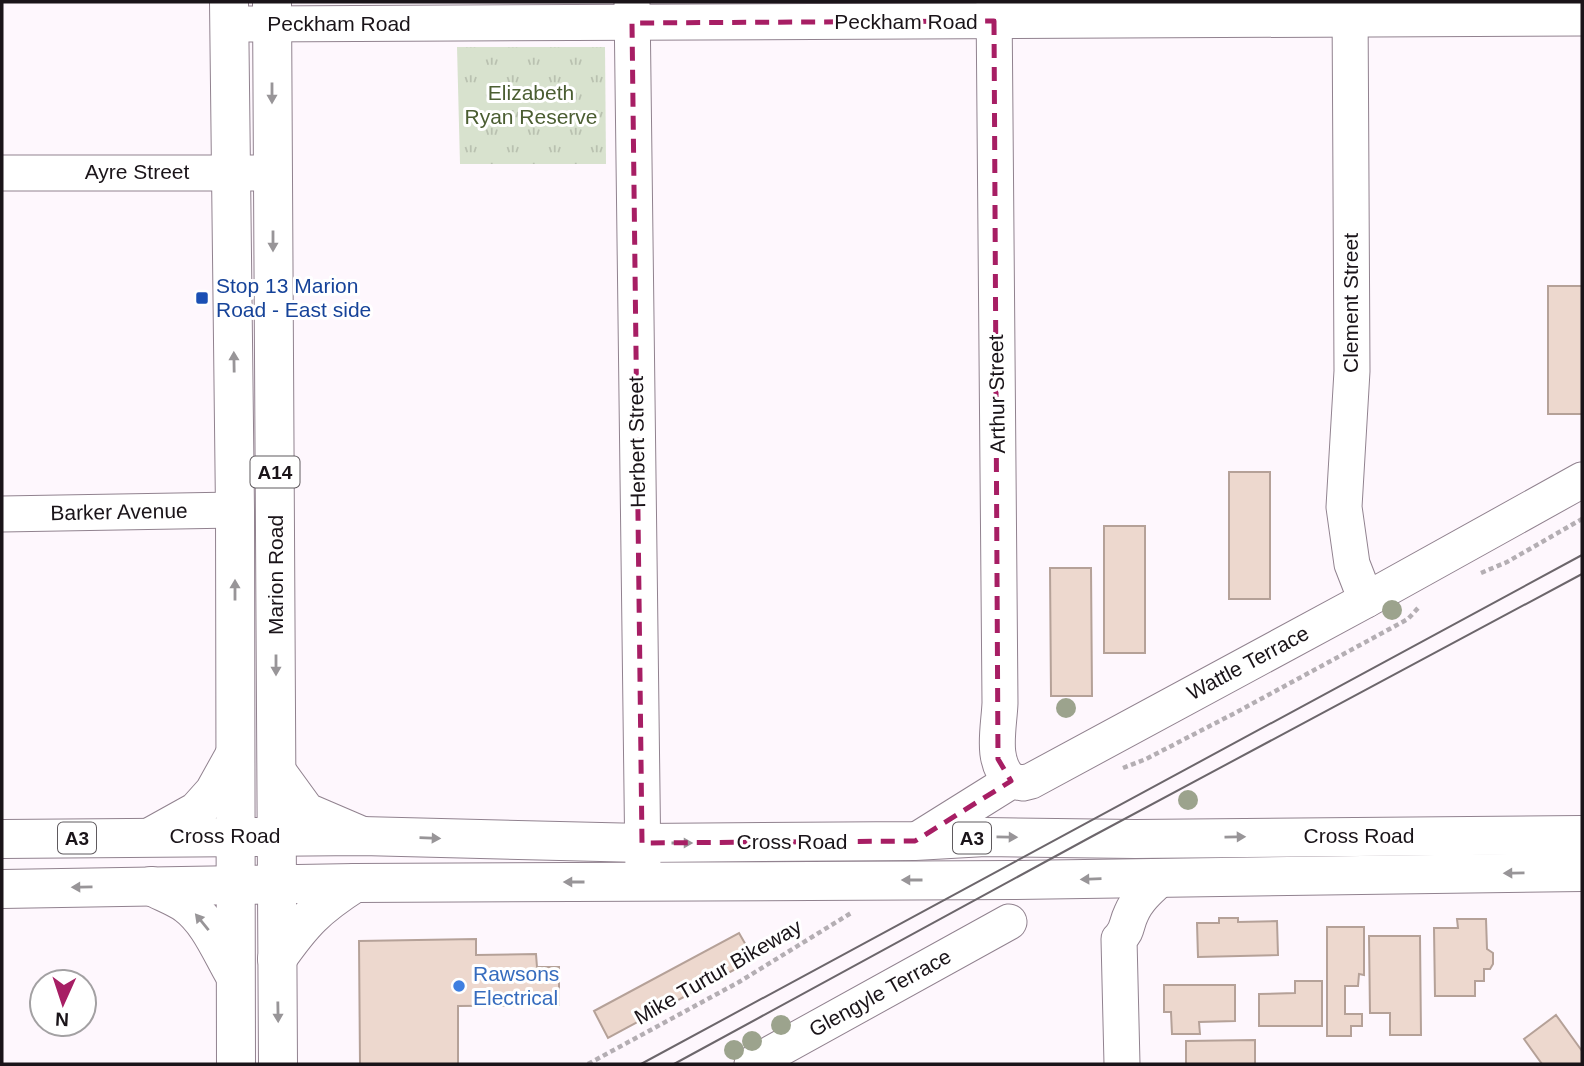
<svg xmlns="http://www.w3.org/2000/svg" width="1584" height="1066" viewBox="0 0 1584 1066" font-family="Helvetica,sans-serif">
	<defs>
		<pattern id="grass-tufts" width="24" height="20" patternUnits="userSpaceOnUse" patternTransform="scale(1.75)"><rect width="24" height="20" fill="#d8e2ce"/><path d="M3 7l-1-3M5 7V3M7 7l1-3M15 17l-1-3M17 17v-4M19 17l1-3" fill="none" stroke="#b9c1b0"/></pattern>
	</defs>
	<rect width="100%" height="100%" fill="#fef7fd"/>
	<!-- grass -->
	<polygon fill="url(#grass-tufts)" points="457,47 605,47 606,164 460,164"/>
	<!-- building -->
	<g fill="#edd8ce" stroke="#b5a198" stroke-width="2">
		<rect x="1548" y="286" width="34" height="128"/>
		<rect x="1229" y="472" width="41" height="127"/>
		<rect x="1104" y="526" width="41" height="127"/>
		<polygon points="1050,568 1091,568 1092,696 1051,696"/>
		<polygon points="1219,918 1238,918 1238,922 1277,921 1278,955 1198,957 1197,923 1219,923"/>
		<polygon points="1457,919 1486,919 1487,949 1493,953 1493,964 1490,969 1484,969 1484,981 1475,981 1475,996 1435,996 1434,928 1458,928"/>
		<polygon points="1327,927 1364,927 1364,975 1359,974 1358,986 1345,986 1345,1014 1362,1014 1362,1026 1351,1026 1351,1036 1327,1036"/>
		<polygon points="739,933 754,959 608,1038 594,1011"/>
		<polygon points="1369,936 1420,936 1421,1035 1390,1035 1390,1013 1370,1013"/>
		<polygon points="476,939 476,955 536,954 537,967 559,967 559,1005 458,1006 458,1064 360,1064 359,941"/>
		<polygon points="1295,981 1322,981 1322,1026 1259,1026 1259,994 1295,993"/>
		<polygon points="1164,985 1235,985 1235,1021 1199,1022 1200,1034 1172,1034 1171,1012 1164,1012"/>
		<polygon points="1556,1015 1582,1051 1582,1064 1542,1064 1524,1039"/>
		<polygon points="1255,1040 1255,1064 1186,1064 1186,1041"/>
	</g>
	<g fill="none" stroke-linecap="round" stroke-linejoin="round">
		<!-- minor casing -->
		<g stroke="#91828f" stroke-width="37">
			<g id="minor">
				<polyline points="632,2 643,870"/>
				<path d="M994,2L1000,703C999,729 990,761 1011,781"/>
				<polyline points="1350,2 1352,371 1344,507 1352,564 1366,600"/>
				<polyline points="229,24 1582,18"/>
				<polyline points="2,173 261,173"/>
				<polyline points="2,514 235,510"/>
				<polyline points="915,841 1011,781 1023,783 1031,781 1366,600 1582,480"/>
				<polyline points="752,1064 1009,922"/>
				<path d="M1122,1064L1119,939C1128,931 1126,924 1131,914C1137,899 1150,888 1161,878"/>
			</g>
		</g>
		<!-- major casing -->
		<g stroke="#91828f" stroke-width="40">
			<g id="major">
				<polyline points="229,2 235,510 236,1064"/>
				<polyline points="272,2 278,1064"/>
				<polyline points="277,772 306,812 362,836"/>
				<polyline points="152,836 197,811 214,792 234,756"/>
				<path d="M151,886C162,892 176,897 186,904C209,921 220,950 234,974"/>
				<path d="M277,959C303,922 316,908 355,883"/>
			</g>
		</g>
		<!-- highway casing -->
		<g stroke="#91828f" stroke-width="40">
			<g id="highway">
				<polyline points="2,839 362,836 642,843 915,841 985,837 1135,839 1582,835"/>
				<polyline points="2,889 355,883 1011,880 1582,872"/>
			</g>
		</g>
		<!-- path -->
		<g stroke="#b4aeb3" stroke-width="4.5" stroke-dasharray="5 3.5" stroke-linecap="butt">
			<polyline points="1481,573 1507,562 1582,519"/>
			<polyline points="1123,768 1146,759 1235,713 1408,619 1419,607"/>
			<polyline points="588,1064 739,982 851,913"/>
		</g>
		<!-- minor -->
		<use href="#minor" stroke="#fff" stroke-width="35"/>
		<!-- major -->
		<use href="#major" stroke="#fff" stroke-width="38"/>
		<!-- highway -->
		<use href="#highway" stroke="#fff" stroke-width="38"/>
		<!-- tram -->
		<g stroke="#6c666b" stroke-width="2">
			<polyline points="641,1064 1582,555"/>
			<polyline points="674,1064 1089,838 1582,574"/>
		</g>
	</g>
	<!-- trees -->
	<g fill="#9ca38d">
		<circle cx="1392" cy="610" r="10"/>
		<circle cx="1066" cy="708" r="10"/>
		<circle cx="1188" cy="800" r="10"/>
		<circle cx="781" cy="1025" r="10"/>
		<circle cx="752" cy="1041" r="10"/>
		<circle cx="734" cy="1050" r="10"/>
	</g>
	<!-- one-way arrows -->
	<defs><path id="oneway-solid" d="M-6-.8H1V-3.2L6.5 0L1 3.2V.8H-6Z" transform="scale(1.75)"/></defs>
	<g fill="#989598">
		<use href="#oneway-solid" transform="translate(272 93) rotate(90)"/>
		<use href="#oneway-solid" transform="translate(273 241) rotate(90)"/>
		<use href="#oneway-solid" transform="translate(234 362) rotate(-91)"/>
		<use href="#oneway-solid" transform="translate(235 590) rotate(-90)"/>
		<use href="#oneway-solid" transform="translate(276 665) rotate(90)"/>
		<use href="#oneway-solid" transform="translate(1007 837) rotate(1)"/>
		<use href="#oneway-solid" transform="translate(1235 837) rotate(-1)"/>
		<use href="#oneway-solid" transform="translate(430 838) rotate(2)"/>
		<use href="#oneway-solid" transform="translate(682 843)"/>
		<use href="#oneway-solid" transform="translate(1514 873) rotate(179)"/>
		<use href="#oneway-solid" transform="translate(1091 879) rotate(178)"/>
		<use href="#oneway-solid" transform="translate(912 880) rotate(-180)"/>
		<use href="#oneway-solid" transform="translate(574 882) rotate(180)"/>
		<use href="#oneway-solid" transform="translate(82 887) rotate(179)"/>
		<use href="#oneway-solid" transform="translate(202 922) rotate(-129)"/>
		<use href="#oneway-solid" transform="translate(278 1012) rotate(89)"/>
	</g>
	<!-- marked area -->
	<path fill="none" stroke="#a71e64" stroke-width="5" stroke-dasharray="14 9" stroke-linejoin="round" d="M994,21L998,759L1011,781L915,841L642,843L632,23Z"/>
	<!-- markers -->
	<rect fill="#1a4fb4" stroke="#fff" stroke-width="2.5" x="195" y="291" width="14" height="14" rx="3.5"/>
	<circle fill="#3f7fe0" stroke="#fff" stroke-width="2.5" cx="459" cy="986" r="7"/>
	<g text-anchor="middle" stroke-width="6" stroke-linejoin="round" paint-order="stroke">
		<!-- shield labels -->
		<g fill="#fff" stroke="#5f5a5e" stroke-width="2">
			<rect x="250.5" y="456.5" width="49" height="31" rx="5"/>
			<rect x="58" y="822.5" width="38" height="31" rx="5"/>
			<rect x="953" y="822.5" width="38" height="31" rx="5"/>
		</g>
		<g font-size="19" font-weight="bold" fill="#1a1419">
			<text x="275" y="479">A14</text>
			<text x="77" y="845">A3</text>
			<text x="972" y="845">A3</text>
		</g>
		<!-- street labels -->
		<g font-size="21" fill="#1a1419" stroke="#fff">
			<text x="906" y="29">Peckham Road</text>
			<text x="339" y="31">Peckham Road</text>
			<text x="137" y="179">Ayre Street</text>
			<text transform="translate(1351 303) rotate(-90)" y="7">Clement Street</text>
			<text transform="translate(997 394) rotate(-91)" y="7">Arthur Street</text>
			<text transform="translate(637 442) rotate(-91)" y="7">Herbert Street</text>
			<text transform="translate(119 512) rotate(-1)" y="7">Barker Avenue</text>
			<text transform="translate(276 575) rotate(-90)" y="7">Marion Road</text>
			<text transform="translate(1248 663) rotate(-28)" y="7">Wattle Terrace</text>
			<text x="225" y="843">Cross Road</text>
			<text x="1359" y="843">Cross Road</text>
			<text x="792" y="849">Cross Road</text>
			<text transform="translate(718 972) rotate(-30)" y="7">Mike Turtur Bikeway</text>
			<text transform="translate(880 993) rotate(-29)" y="7">Glengyle Terrace</text>
		</g>
		<!-- park labels -->
		<g font-size="21" fill="#4b5e32" stroke="#fff">
			<text x="531" y="100">Elizabeth<tspan x="531" dy="24">Ryan Reserve</tspan></text>
		</g>
		<!-- transit labels -->
		<g font-size="21" fill="#164399" stroke="#fff" text-anchor="start">
			<text x="216" y="293">Stop 13 Marion<tspan x="216" dy="24">Road - East side</tspan></text>
		</g>
		<!-- shop labels -->
		<g font-size="21" fill="#366cbe" stroke="#fff" text-anchor="start">
			<text x="473" y="981">Rawsons<tspan x="473" dy="24">Electrical</tspan></text>
		</g>
	</g>
	<!-- border -->
	<rect width="1584" height="1066" fill="none" stroke="#1a1419" stroke-width="7"/>
	<!-- north arrow -->
	<g transform="translate(63 1003) rotate(183)"><circle r="33" fill="#ffffff" stroke="#a3a1a3" stroke-width="2"/>
	<path d="M0-5L12 26L0 18L-12 26Z" fill="#a71e64"/>
	<text y="-10" font-size="19" font-weight="bold" text-anchor="middle" fill="#1a1419">N</text>
	</g>
</svg>
